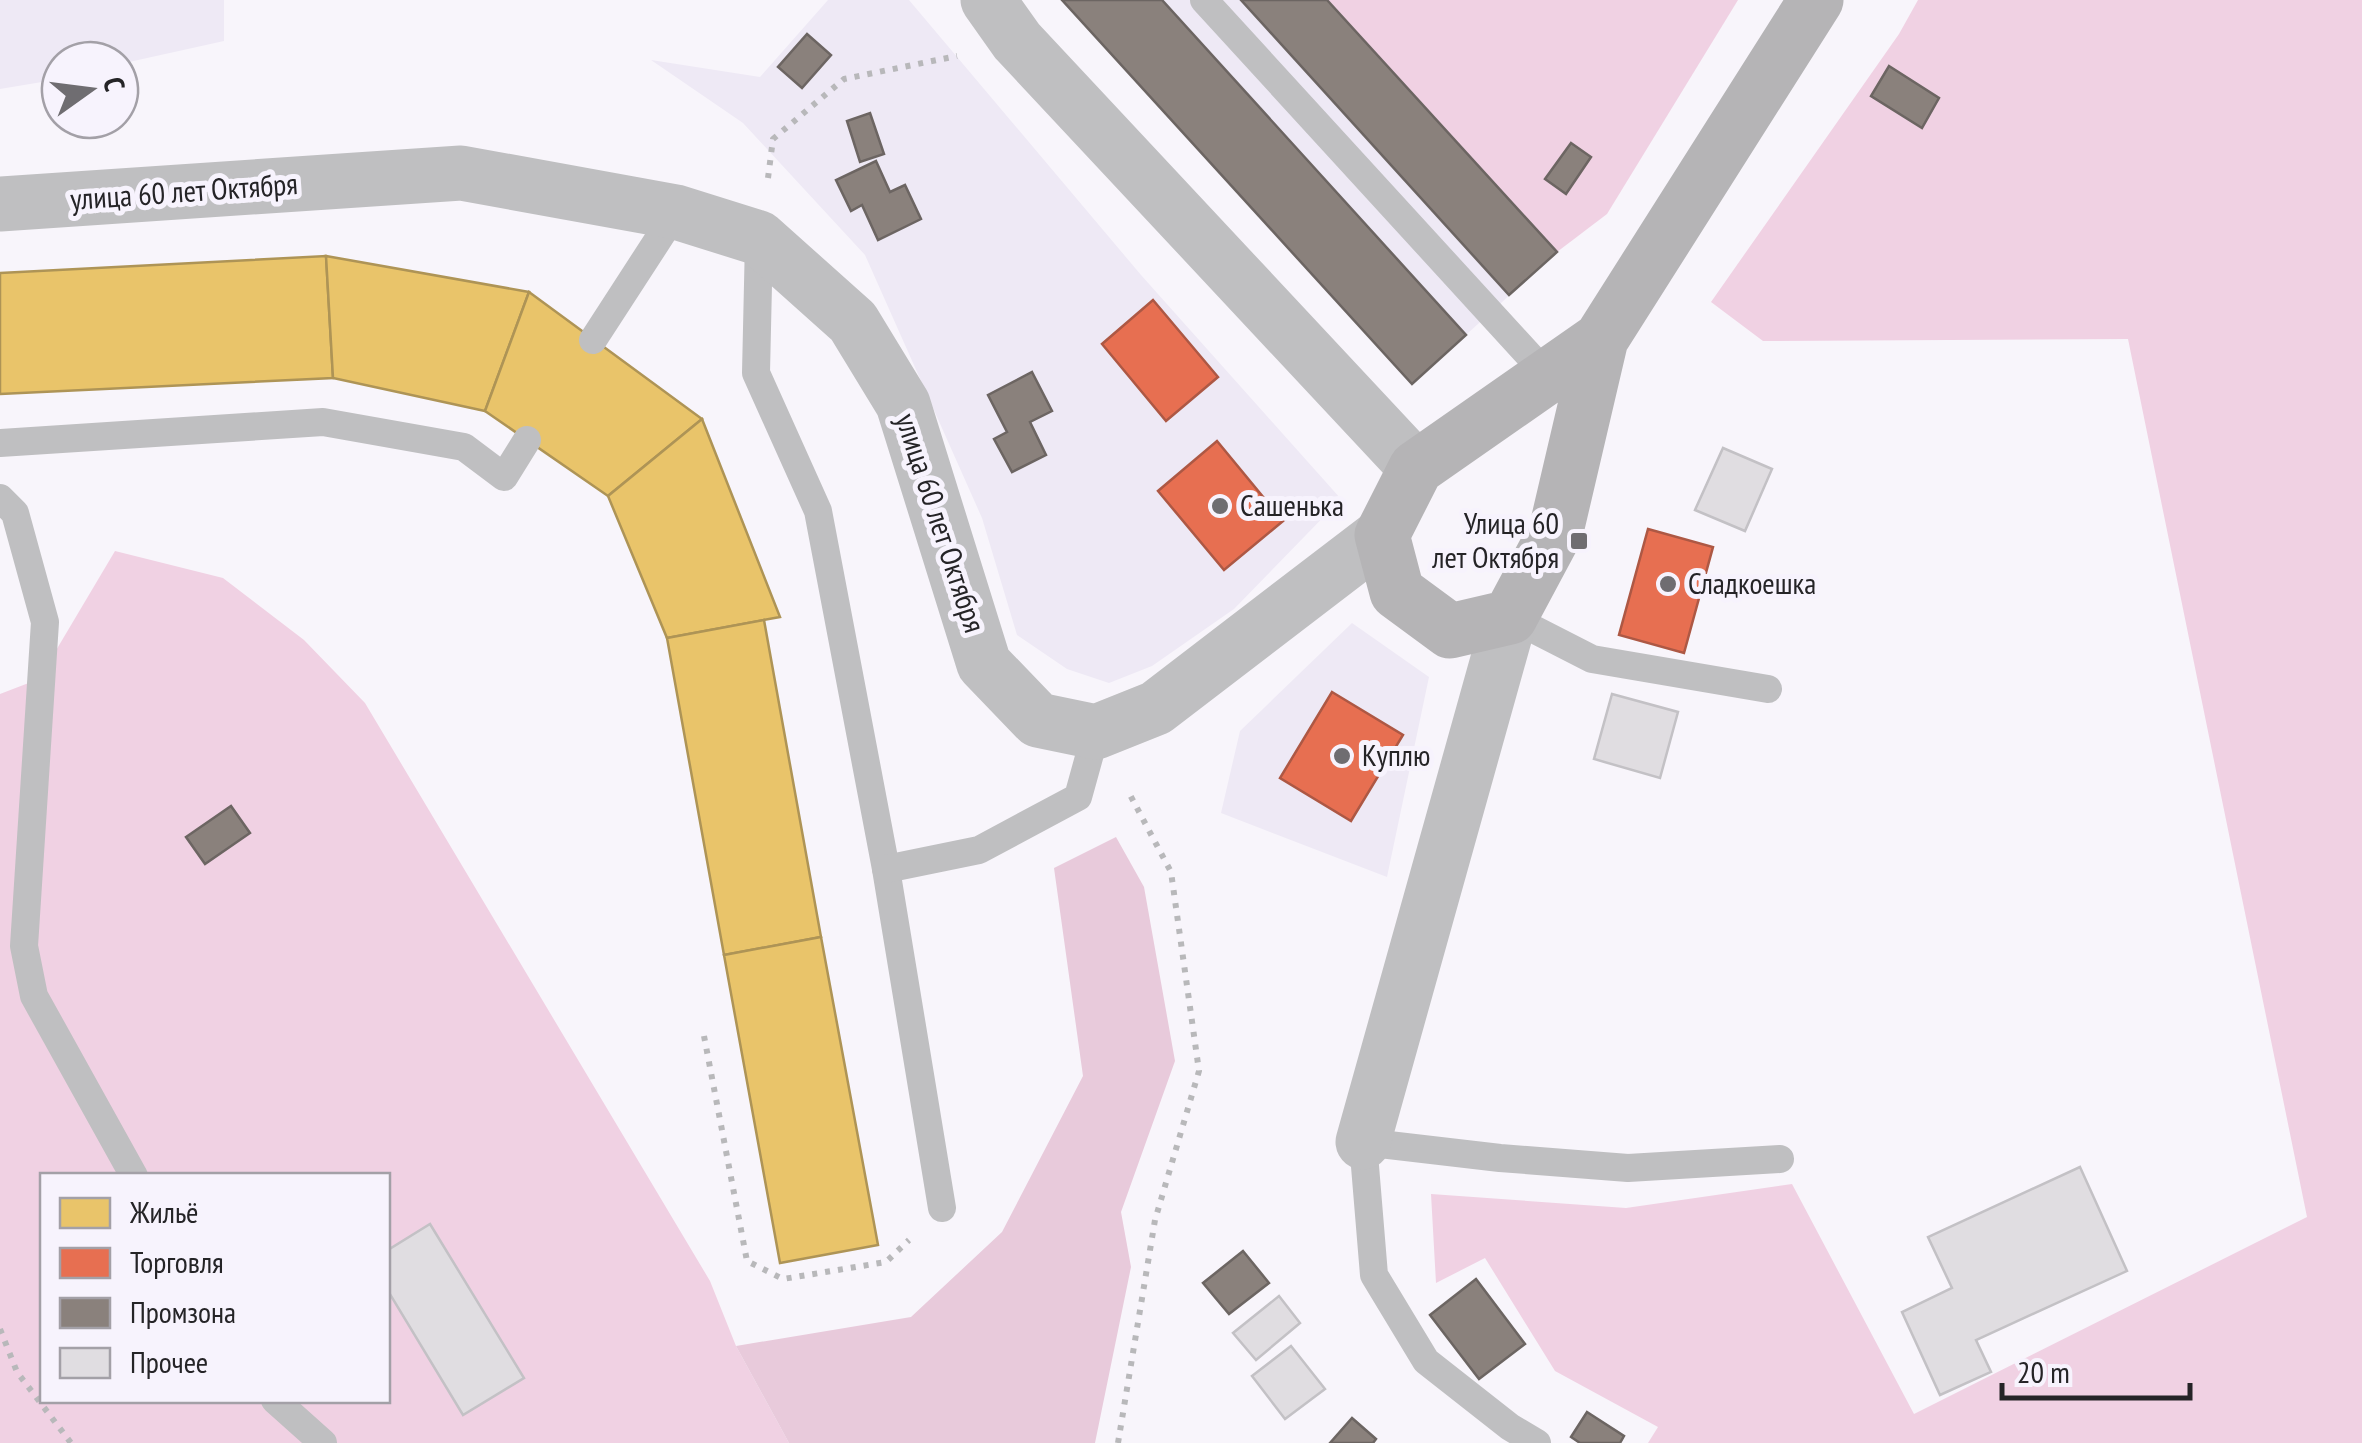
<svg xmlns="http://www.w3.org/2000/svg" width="2362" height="1443" viewBox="0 0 2362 1443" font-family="'PT Sans Narrow',sans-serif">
	<rect width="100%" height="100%" fill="#f8f5fb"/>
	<!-- built -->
	<g fill="#eee9f5">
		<polygon points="0,0 224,0 224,41 120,64 120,60 60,60 60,79 0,89"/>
		<polygon points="828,0 909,0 1141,275 1341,499 1234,609 1152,666 1109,683 1067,669 1017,635 982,518 865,255 743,123 651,60 760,77"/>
		<polygon points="1062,0 1327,0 1557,252 1412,384"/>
		<polygon points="1352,623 1429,677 1387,877 1221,813 1240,731"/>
	</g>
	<!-- green -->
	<g fill="#f0d1e3" fill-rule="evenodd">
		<polygon points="1327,0 1738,0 1607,214 1557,252"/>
		<polygon points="1918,0 2362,0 2362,1443 1648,1443 1658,1427 1555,1371 1485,1258 1436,1283 1431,1194 1626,1208 1792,1184 1914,1414 2307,1217 2128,339 1763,341 1711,302 1899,34"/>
		<path d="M115,551L223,578L304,640L365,703L710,1281L736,1346L789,1443H0V694L39,679ZM42,1176H388V1400H42Z"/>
	</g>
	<!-- forest -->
	<polygon fill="#e8cadb" points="1116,837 1144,887 1175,1061 1121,1212 1131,1267 1095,1443 789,1443 736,1346 911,1317 1002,1232 1083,1076 1054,868"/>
	<!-- homes -->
	<g fill="#e9c46a" stroke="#ae9456" stroke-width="2.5">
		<polygon points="326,256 333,378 0,394 0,273"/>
		<polygon points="326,256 529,292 485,411 333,378"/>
		<polygon points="529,292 702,419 608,496 485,411"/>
		<polygon points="702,419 780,617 667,638 608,496"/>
		<polygon points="764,620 821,937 724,955 667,638"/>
		<polygon points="821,937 878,1245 780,1263 724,955"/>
	</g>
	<!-- shops -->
	<g fill="#e76f51" stroke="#ad5844" stroke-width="2.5">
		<polygon points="1153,300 1218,377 1166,421 1102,344"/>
		<polygon points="1217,441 1283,521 1224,570 1158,491"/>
		<polygon points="1648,529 1713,547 1684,653 1619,635"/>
		<polygon points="1332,692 1403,735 1351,821 1280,778"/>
	</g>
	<!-- industry -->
	<g fill="#8a817c" stroke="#6c6562" stroke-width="2.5">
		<polygon points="1062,0 1162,0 1466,335 1412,384"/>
		<polygon points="1241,0 1327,0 1557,252 1509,295"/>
		<polygon points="807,34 831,55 802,88 778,67"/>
		<polygon points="1889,66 1939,98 1922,128 1871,96"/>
		<polygon points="870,113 884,154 860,162 847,121"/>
		<polygon points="1571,143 1591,157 1566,194 1545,179"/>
		<polygon points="876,161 890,192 905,185 921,219 878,240 862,205 851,211 836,180"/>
		<polygon points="1032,372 1052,411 1030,422 1046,455 1012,472 994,439 1007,432 988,395"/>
		<polygon points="231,806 250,833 205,864 186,837"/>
		<polygon points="1243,1251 1269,1283 1229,1314 1203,1283"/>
		<polygon points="1476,1279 1525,1344 1479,1379 1430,1315"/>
		<polygon points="1587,1412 1624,1436 1620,1443 1580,1443 1571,1437"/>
		<polygon points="1352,1418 1376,1439 1373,1443 1330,1443"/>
	</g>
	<!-- building -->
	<g fill="#e0dde1" stroke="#c3c1c5" stroke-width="2.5">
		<polygon points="1723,448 1772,469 1745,531 1695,510"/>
		<polygon points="1612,694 1678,712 1660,778 1594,759"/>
		<polygon points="2080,1167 2127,1271 1976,1340 1991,1372 1940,1395 1902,1312 1952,1288 1928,1237"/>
		<polygon points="430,1224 524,1378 463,1415 388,1291 388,1250"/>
		<polygon points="1279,1296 1300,1323 1256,1360 1233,1333"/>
		<polygon points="1291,1346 1325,1389 1285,1419 1252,1376"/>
	</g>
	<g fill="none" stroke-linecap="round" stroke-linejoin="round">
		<!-- path -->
		<g stroke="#b8b8ba" stroke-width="6" stroke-dasharray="5 8" stroke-linecap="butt">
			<polyline points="768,178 773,139 844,79 957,56"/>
			<polyline points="704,1036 747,1261 783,1279 886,1262 909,1240"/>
			<polyline points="0,1329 17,1372 71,1443"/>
			<polyline points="1118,1443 1155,1220 1199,1071 1171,872 1128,791"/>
		</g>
		<!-- lane -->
		<g stroke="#bfbfc1" stroke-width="28">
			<polyline points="1204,0 1548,376"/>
			<polyline points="759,240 756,373 818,511 886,869 942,1208"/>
			<polyline points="593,340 676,212"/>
			<polyline points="0,443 323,422 464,447 504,477 527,440"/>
			<polyline points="0,498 15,513 45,622 24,946 34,996 134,1176"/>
			<polyline points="1510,617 1592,659 1768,689"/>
			<polyline points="886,869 979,850 1078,797 1096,732"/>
			<polyline points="275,1400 323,1443"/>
			<polyline points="1537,1443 1510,1427 1426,1361 1374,1275 1363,1142 1500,1158 1628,1168 1780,1159"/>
		</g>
		<!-- street -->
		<g stroke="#bfbfc1" stroke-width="55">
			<polyline points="988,0 1017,41 1416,468"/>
			<polyline points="0,204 461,173 676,212 759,238 853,322 903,404 984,664 1038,720 1096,732 1156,708 1382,535"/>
			<polyline points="1363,1142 1510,617"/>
		</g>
		<!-- secondary -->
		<polyline stroke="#b5b4b6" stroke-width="55" points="1601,339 1416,468 1382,535 1397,592 1450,631 1510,617 1556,531 1601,339 1816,0"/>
	</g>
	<!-- markers -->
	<g fill="#6f6d71" stroke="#f7f3fd" stroke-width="4">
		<circle cx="1220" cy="506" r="10"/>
		<rect x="1569" y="531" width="20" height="20" rx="5"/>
		<circle cx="1668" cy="584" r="10"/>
		<circle cx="1342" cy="756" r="10"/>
	</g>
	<g text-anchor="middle" stroke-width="10" stroke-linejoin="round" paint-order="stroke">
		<!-- street labels -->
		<g font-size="30" fill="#252427" stroke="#f7f3fd">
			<text transform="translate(184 192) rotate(-4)" y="10">улица 60 лет Октября</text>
			<text transform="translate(940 523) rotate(72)" y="10">улица 60 лет Октября</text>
		</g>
		<!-- poi labels -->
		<g font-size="30" fill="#252427" stroke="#f7f3fd" text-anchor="start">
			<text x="1240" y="516">Сашенька</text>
			<text x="1559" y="534" text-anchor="end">Улица 60<tspan x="1559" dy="34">лет Октября</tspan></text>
			<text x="1688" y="594">Сладкоешка</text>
			<text x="1362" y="766">Куплю</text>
		</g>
	</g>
	<!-- legend -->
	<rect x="40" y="1173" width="350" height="230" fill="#f7f3fd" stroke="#a3a0a7" stroke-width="2.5"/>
	<rect x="60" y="1198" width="50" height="30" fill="#e9c46a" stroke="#a3a0a7" stroke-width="2.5"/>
	<text x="130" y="1223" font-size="30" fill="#252427">Жильё</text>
	<rect x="60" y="1248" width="50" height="30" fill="#e76f51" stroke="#a3a0a7" stroke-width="2.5"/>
	<text x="130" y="1273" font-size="30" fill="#252427">Торговля</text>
	<rect x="60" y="1298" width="50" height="30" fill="#8a817c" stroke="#a3a0a7" stroke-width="2.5"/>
	<text x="130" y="1323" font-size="30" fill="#252427">Промзона</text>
	<rect x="60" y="1348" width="50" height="30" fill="#e0dde1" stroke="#a3a0a7" stroke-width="2.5"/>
	<text x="130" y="1373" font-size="30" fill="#252427">Прочее</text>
	<!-- north arrow -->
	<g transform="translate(90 90) rotate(76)"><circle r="48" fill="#f7f3fd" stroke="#a3a0a7" stroke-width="2.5"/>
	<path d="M0-8L18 38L0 25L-18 38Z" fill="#6f6d71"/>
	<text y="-15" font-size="28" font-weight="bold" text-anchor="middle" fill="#252427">С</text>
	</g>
	<!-- scale -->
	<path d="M2002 1383v15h188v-15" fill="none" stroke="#252427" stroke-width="5"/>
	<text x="2017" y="1383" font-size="30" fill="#252427" stroke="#f7f3fd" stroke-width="8" paint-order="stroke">20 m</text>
</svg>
